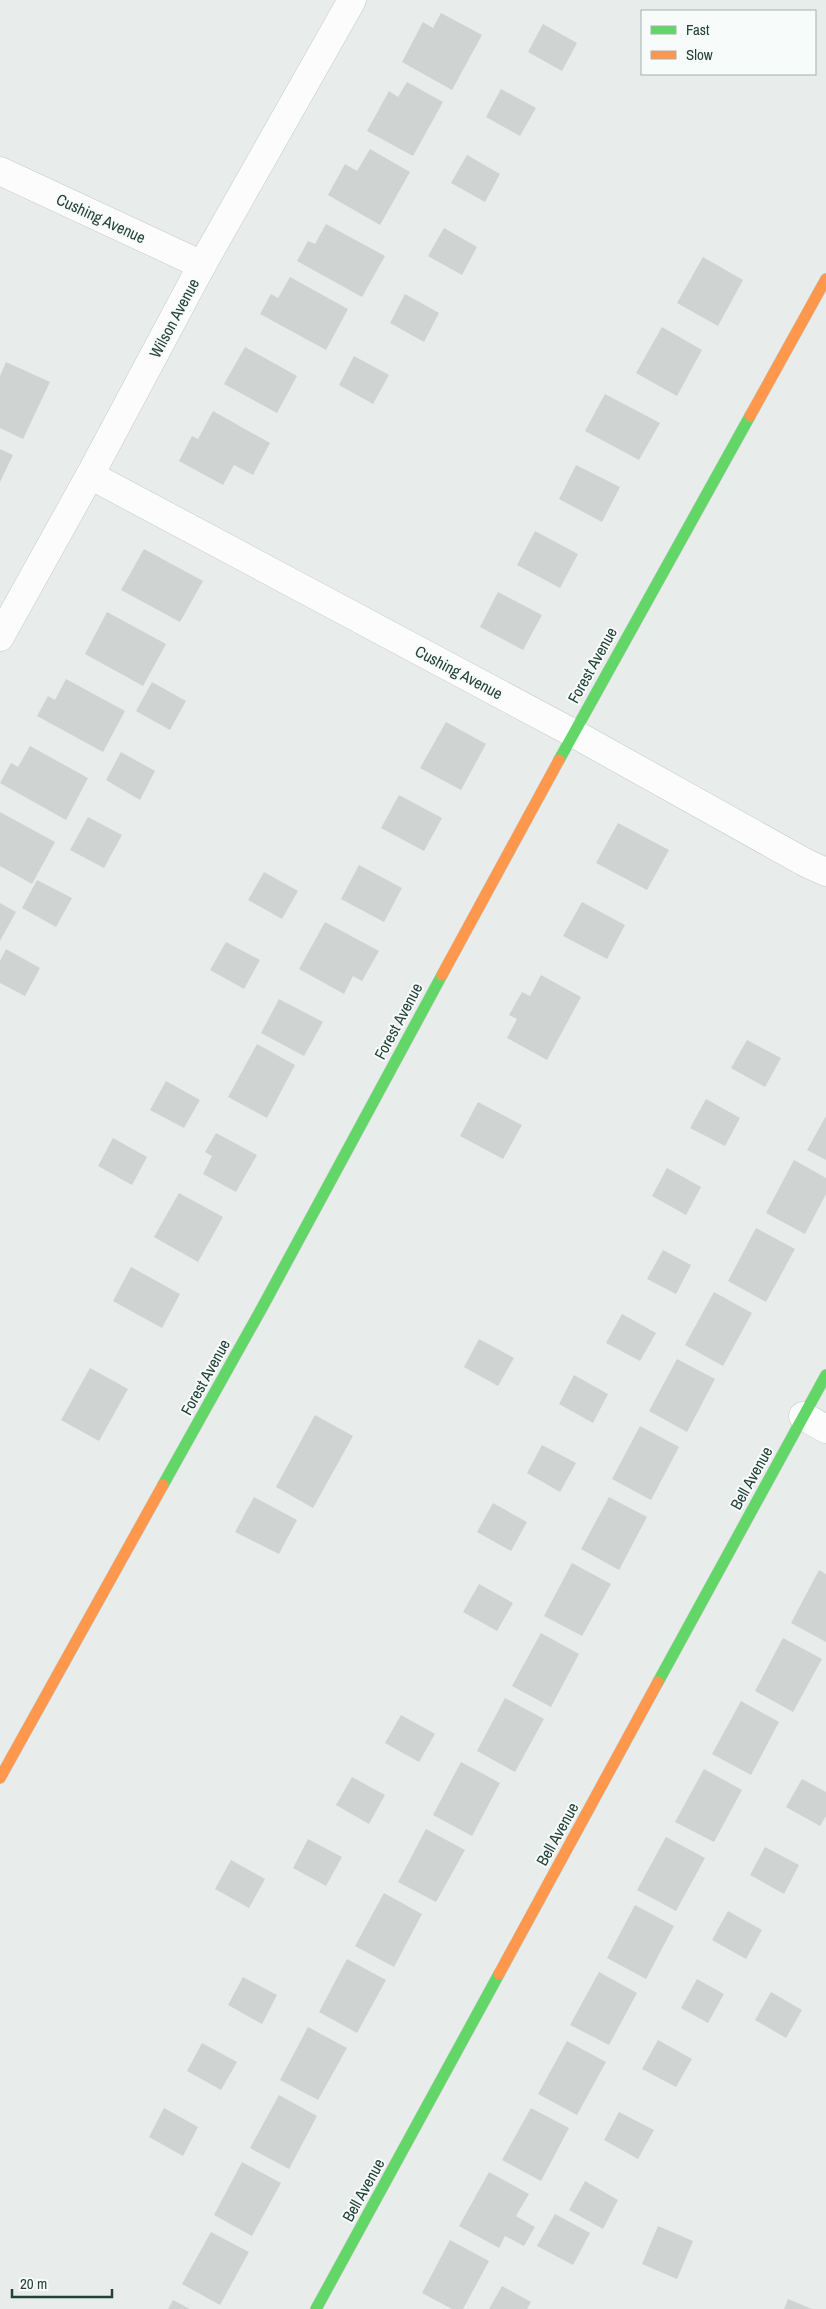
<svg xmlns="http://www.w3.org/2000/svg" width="826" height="2309" viewBox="0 0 826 2309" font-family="'Archivo Narrow',sans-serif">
	<rect width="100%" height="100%" fill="#e8edeb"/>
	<!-- building -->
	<g fill="#cfd4d2">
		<polygon points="441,13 482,35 452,90 402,62 423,22 433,28"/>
		<polygon points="543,24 577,43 562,71 528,52"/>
		<polygon points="407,82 443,102 413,156 367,131 389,91 398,97"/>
		<polygon points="501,89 536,108 520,136 486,117"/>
		<polygon points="370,149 410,172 380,225 328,195 345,164 357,171"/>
		<polygon points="467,155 500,174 485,202 451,183"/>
		<polygon points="326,224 385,256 362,297 297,261 308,241 315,244"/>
		<polygon points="444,228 477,247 462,275 428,256"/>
		<polygon points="703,257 743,280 718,326 677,303"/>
		<polygon points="290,277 348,309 326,350 260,314 271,294 278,298"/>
		<polygon points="405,294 439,313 424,342 390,323"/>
		<polygon points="662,327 702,350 677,396 636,373"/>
		<polygon points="245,347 297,376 277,413 224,384"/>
		<polygon points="354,356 389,375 373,404 339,385"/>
		<polygon points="6,362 50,382 23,439 0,428 0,376"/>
		<polygon points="605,394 660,423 639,460 585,431"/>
		<polygon points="213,411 270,443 253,475 234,465 223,485 179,461 192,436 198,439"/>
		<polygon points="0,449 13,455 0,482"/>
		<polygon points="576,465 620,487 602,522 559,499"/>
		<polygon points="535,531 578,554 560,588 517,565"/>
		<polygon points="144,549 203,581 180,622 121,590"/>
		<polygon points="498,592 542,615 523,650 480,627"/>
		<polygon points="107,612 166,644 143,686 85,654"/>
		<polygon points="66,679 125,711 103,752 37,716 48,696 55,700"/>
		<polygon points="152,682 186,701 170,730 136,711"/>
		<polygon points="446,722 486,744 461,790 420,768"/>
		<polygon points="30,746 88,778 66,820 0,783 11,763 18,767"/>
		<polygon points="121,752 155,771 140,800 106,780"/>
		<polygon points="399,795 442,818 424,851 381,828"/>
		<polygon points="0,812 55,842 32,884 0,866"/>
		<polygon points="88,817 122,835 104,868 70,850"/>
		<polygon points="618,823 669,850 647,890 596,863"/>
		<polygon points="359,865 402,888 384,922 341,899"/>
		<polygon points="264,872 298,891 282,919 248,900"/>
		<polygon points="37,880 72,898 56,927 22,908"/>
		<polygon points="582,902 625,925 607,959 563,936"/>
		<polygon points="0,903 16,912 0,941"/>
		<polygon points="325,922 379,951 362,981 353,976 344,994 299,969"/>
		<polygon points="226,942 260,960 244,989 210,970"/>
		<polygon points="6,949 40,968 25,996 0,983 0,961"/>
		<polygon points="541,975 581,997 547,1060 507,1038 517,1019 509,1015 522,992 530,996"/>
		<polygon points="279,999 323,1022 304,1056 261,1033"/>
		<polygon points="747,1040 781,1058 765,1087 731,1068"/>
		<polygon points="257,1044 295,1065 267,1118 228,1097"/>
		<polygon points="166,1081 200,1100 184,1128 150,1110"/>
		<polygon points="706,1099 740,1118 725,1146 690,1128"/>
		<polygon points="478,1102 522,1125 503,1159 460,1136"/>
		<polygon points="826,1116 826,1160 807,1150"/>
		<polygon points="216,1133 257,1155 236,1192 203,1174 212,1156 205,1152"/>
		<polygon points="113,1138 147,1157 132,1185 98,1166"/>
		<polygon points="794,1160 826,1178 826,1194 805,1234 766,1213"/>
		<polygon points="667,1168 701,1187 686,1215 652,1196"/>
		<polygon points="179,1193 223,1217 198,1262 154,1237"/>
		<polygon points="756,1228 795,1249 766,1302 728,1281"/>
		<polygon points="663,1250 691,1265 676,1294 647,1279"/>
		<polygon points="131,1267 180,1294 162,1328 113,1301"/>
		<polygon points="714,1292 752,1313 723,1366 685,1345"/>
		<polygon points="622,1314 656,1333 640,1361 606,1343"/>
		<polygon points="479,1339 514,1358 498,1386 464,1367"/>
		<polygon points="677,1359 715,1379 687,1432 649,1411"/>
		<polygon points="90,1368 128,1389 99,1441 61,1420"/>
		<polygon points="574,1375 608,1394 593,1423 559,1404"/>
		<polygon points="315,1415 353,1436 313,1508 276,1487"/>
		<polygon points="640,1426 679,1447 651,1500 612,1479"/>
		<polygon points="542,1445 576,1463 560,1492 527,1473"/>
		<polygon points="254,1497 297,1520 279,1554 235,1532"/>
		<polygon points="609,1497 647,1517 619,1570 581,1549"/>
		<polygon points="493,1503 527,1522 511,1551 477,1532"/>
		<polygon points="572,1563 611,1584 582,1636 544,1616"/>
		<polygon points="819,1570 826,1574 826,1642 791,1623"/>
		<polygon points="479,1584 513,1603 497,1631 463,1612"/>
		<polygon points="541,1633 579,1654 551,1707 512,1686"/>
		<polygon points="783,1638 822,1659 793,1712 755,1691"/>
		<polygon points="505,1698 544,1719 515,1772 477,1751"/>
		<polygon points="741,1701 779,1722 751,1775 712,1754"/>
		<polygon points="401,1715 435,1734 419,1762 385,1743"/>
		<polygon points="461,1762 500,1783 472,1836 433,1815"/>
		<polygon points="704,1769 742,1790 714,1842 675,1822"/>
		<polygon points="352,1777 385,1795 369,1824 336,1805"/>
		<polygon points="802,1779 826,1792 826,1816 820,1826 786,1807"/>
		<polygon points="426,1829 465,1850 436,1902 398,1882"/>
		<polygon points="666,1837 705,1858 676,1911 637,1890"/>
		<polygon points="308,1839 342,1857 326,1886 293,1868"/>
		<polygon points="765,1847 799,1865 784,1894 750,1875"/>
		<polygon points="231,1860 265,1879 249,1908 215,1889"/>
		<polygon points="384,1893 422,1914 394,1967 355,1946"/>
		<polygon points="635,1905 674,1926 646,1979 607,1958"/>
		<polygon points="728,1911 762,1930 746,1959 712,1940"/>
		<polygon points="347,1959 386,1980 357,2033 319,2012"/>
		<polygon points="599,1972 637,1993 609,2045 570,2025"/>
		<polygon points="243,1977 277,1995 262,2024 228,2005"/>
		<polygon points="697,1979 724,1994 708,2023 681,2008"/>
		<polygon points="771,1992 802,2010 786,2038 755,2020"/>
		<polygon points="308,2027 347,2048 318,2100 280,2080"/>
		<polygon points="658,2040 692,2059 676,2087 642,2069"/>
		<polygon points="567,2041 606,2062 577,2115 538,2094"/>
		<polygon points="202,2043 237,2062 221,2090 187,2071"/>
		<polygon points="279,2095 317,2116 289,2169 250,2148"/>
		<polygon points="164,2108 198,2127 183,2156 149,2137"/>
		<polygon points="531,2108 569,2128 541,2181 502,2160"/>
		<polygon points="619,2112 654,2130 638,2159 604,2140"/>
		<polygon points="242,2162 281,2183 252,2236 214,2215"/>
		<polygon points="489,2172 529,2194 516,2216 535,2227 524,2246 505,2236 499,2248 459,2226"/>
		<polygon points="585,2181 618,2200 603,2229 569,2210"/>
		<polygon points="555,2214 590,2233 573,2265 537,2246"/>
		<polygon points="658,2226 693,2241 677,2279 642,2264"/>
		<polygon points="211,2232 249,2252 220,2305 182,2284"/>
		<polygon points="450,2240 489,2261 463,2309 452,2309 422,2293"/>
		<polygon points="502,2286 531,2302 527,2309 489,2309"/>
		<polygon points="788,2299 812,2309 784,2309"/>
		<polygon points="173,2300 190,2309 168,2309"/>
	</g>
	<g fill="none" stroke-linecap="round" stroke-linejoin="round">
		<!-- street casing -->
		<g stroke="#c5cac8" stroke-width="29">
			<g id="street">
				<polyline points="0,171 202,265"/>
				<polyline points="90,475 573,733 806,863 826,872"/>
				<polyline points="0,637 90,475 202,265 352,0"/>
				<polyline points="803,1416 826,1429"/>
			</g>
		</g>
		<!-- fast casing -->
		<g stroke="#c3cbc8" stroke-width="12">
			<g id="fast">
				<polyline points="559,760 750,416"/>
				<polyline points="163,1485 263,1306 442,975"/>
				<polyline points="658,1682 826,1375"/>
				<polyline points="316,2309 499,1974"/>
			</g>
		</g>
		<!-- slow casing -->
		<g stroke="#c3cbc8" stroke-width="12">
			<g id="slow">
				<polyline points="750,416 826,279"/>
				<polyline points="442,975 559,760"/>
				<polyline points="0,1778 163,1485"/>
				<polyline points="499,1974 658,1682"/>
			</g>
		</g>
		<!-- street -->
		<use href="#street" stroke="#fcfcfc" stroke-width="28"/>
		<!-- fast -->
		<use href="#fast" stroke="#63d668" stroke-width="11"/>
		<!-- slow -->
		<use href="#slow" stroke="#ff974d" stroke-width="11"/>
	</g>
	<g text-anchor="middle" stroke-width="4" stroke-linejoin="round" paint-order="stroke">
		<!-- street labels -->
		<g font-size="16" fill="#24423a" stroke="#f7fbf9">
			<text transform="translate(101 218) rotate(25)" y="6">Cushing Avenue</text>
			<text transform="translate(174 318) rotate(-62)" y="6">Wilson Avenue</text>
			<text transform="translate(592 665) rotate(-61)" y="6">Forest Avenue</text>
			<text transform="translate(459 672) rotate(28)" y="6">Cushing Avenue</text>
			<text transform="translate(398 1021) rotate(-62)" y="6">Forest Avenue</text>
			<text transform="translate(205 1377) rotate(-61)" y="6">Forest Avenue</text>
			<text transform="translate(751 1478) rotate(-61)" y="6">Bell Avenue</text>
			<text transform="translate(557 1834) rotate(-61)" y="6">Bell Avenue</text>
			<text transform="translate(363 2190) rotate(-61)" y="6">Bell Avenue</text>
		</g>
	</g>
	<!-- legend -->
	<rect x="641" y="10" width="175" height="65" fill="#f7fbf9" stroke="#a3b1ad"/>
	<rect x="651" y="26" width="25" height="8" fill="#63d668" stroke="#a3b1ad"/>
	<text x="686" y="35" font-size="15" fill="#24423a">Fast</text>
	<rect x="651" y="51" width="25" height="8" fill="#ff974d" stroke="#a3b1ad"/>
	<text x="686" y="60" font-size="15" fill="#24423a">Slow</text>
	<!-- scale -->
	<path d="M12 2289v8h100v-8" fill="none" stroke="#24423a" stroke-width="2.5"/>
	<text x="20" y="2289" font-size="15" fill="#24423a" stroke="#f7fbf9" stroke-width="4" paint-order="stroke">20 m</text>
</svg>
